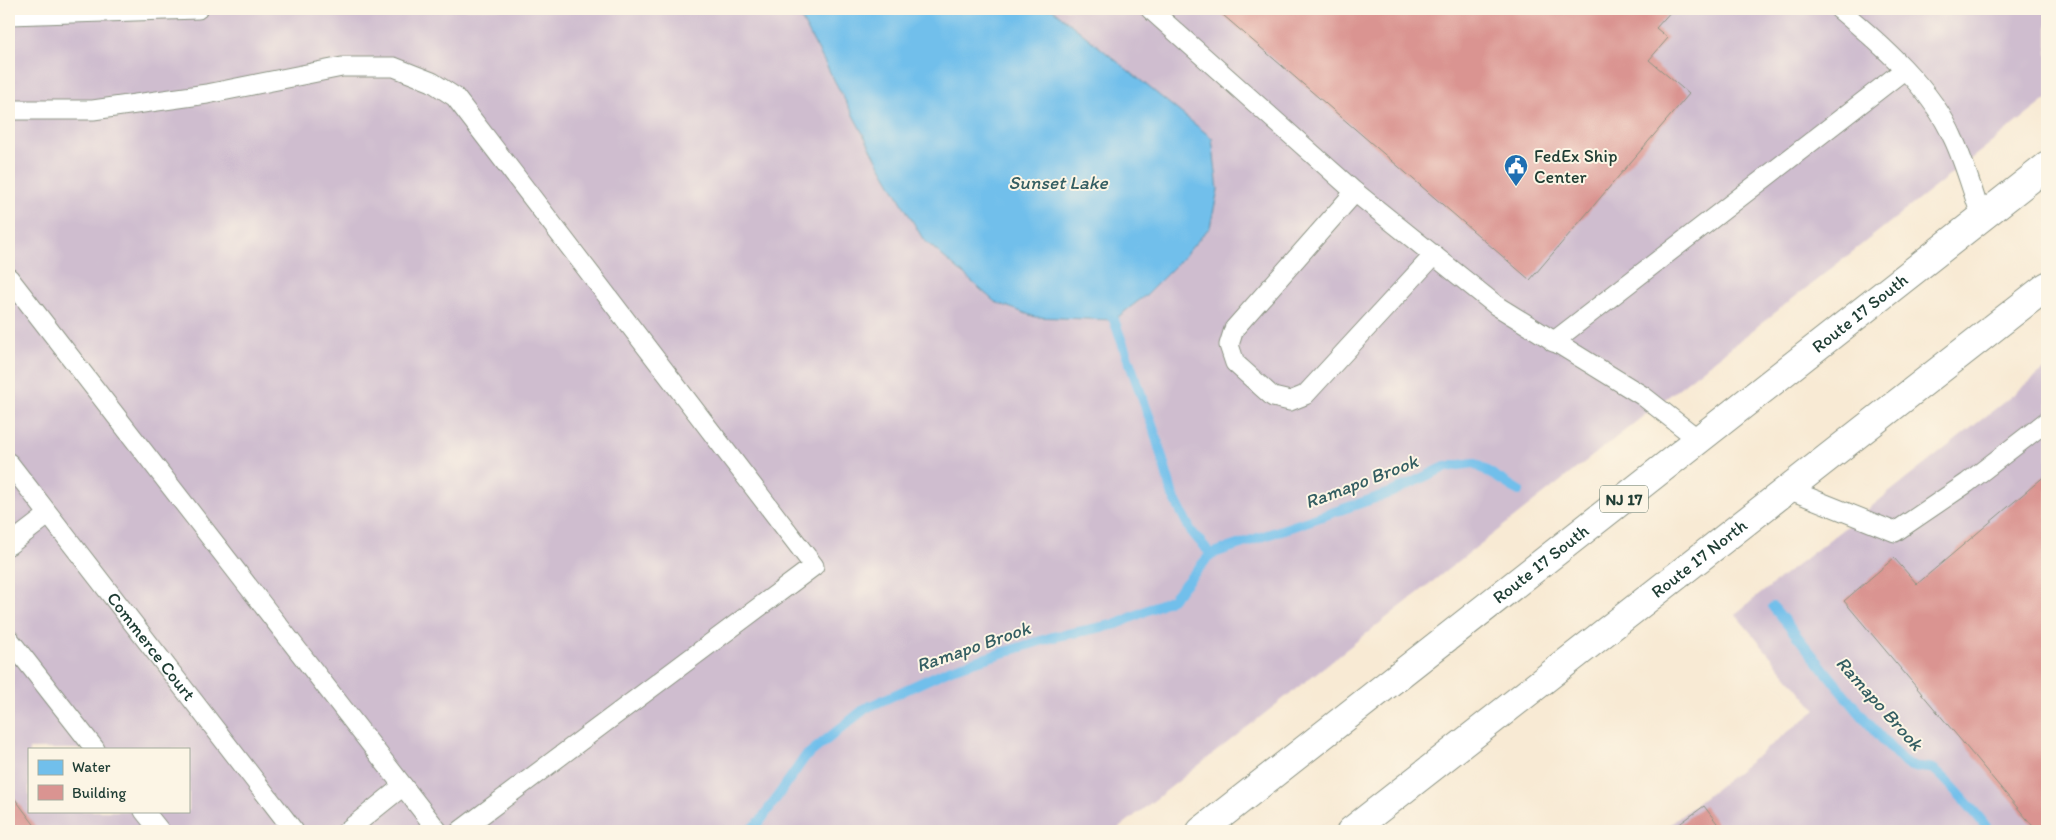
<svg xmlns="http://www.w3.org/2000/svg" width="2056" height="840" viewBox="0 0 2056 840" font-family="Itim,sans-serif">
	<rect width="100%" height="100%" fill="#fcf5e5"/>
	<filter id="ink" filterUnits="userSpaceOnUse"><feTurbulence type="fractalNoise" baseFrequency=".02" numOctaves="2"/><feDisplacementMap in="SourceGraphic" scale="10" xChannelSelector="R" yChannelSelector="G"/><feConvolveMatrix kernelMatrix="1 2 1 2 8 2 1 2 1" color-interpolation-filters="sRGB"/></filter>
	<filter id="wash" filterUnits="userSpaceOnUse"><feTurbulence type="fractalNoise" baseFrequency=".0096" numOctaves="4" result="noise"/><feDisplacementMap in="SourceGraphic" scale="20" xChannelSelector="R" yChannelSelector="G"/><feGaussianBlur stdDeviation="1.12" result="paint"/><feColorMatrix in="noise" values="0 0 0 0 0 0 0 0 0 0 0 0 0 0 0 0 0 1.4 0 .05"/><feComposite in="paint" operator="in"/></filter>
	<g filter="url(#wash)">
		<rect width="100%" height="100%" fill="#f8ead4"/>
		<!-- industrial -->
		<g fill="#cfbdcf" fill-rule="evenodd">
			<path d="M9,9H2047V99L1115,831H9ZM29,749H189V811H29Z"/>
			<polygon points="2047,368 2047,831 1662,831 1816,710 1735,614"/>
		</g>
		<!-- water -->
		<polygon fill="#71bfeb" stroke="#487e90" points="796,9 1052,9 1212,138 1218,190 1210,227 1178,263 1146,295 1114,320 1035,317 995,302 923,239 876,158"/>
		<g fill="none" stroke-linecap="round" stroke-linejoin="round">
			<!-- stream -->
			<g stroke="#71bfeb" stroke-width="10">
				<polyline points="1114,320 1154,430 1173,496 1191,531 1211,554 1390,493 1445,467 1474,463 1519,491"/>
				<path d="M1773,607C1817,659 1857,714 1904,762C1910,769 1924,766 1933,769C1941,772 1983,821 1989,831"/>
				<polyline points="749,831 761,820 805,757 866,708 951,669 1053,637 1117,624 1172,599 1211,554"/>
			</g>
		</g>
		<g id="blocks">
			<!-- building -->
			<g fill="#da9491">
				<polygon points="1216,9 1673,9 1656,28 1668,38 1649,60 1689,94 1530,280"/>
				<polygon points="2047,474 2047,831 2037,831 1844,601 1894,558 1917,584"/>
				<polygon points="9,791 39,831 9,831"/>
				<polygon points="1704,806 1723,831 1670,831"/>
			</g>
		</g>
	</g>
	<g filter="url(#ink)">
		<use href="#blocks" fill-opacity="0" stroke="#8c9484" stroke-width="1"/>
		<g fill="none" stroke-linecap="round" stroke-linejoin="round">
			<!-- lane casing -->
			<g stroke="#8c9484" stroke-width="21">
				<g id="lane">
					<polyline points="1150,9 1355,192 1497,306 1643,396 1699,440"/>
					<path d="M1839,9C1880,43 1932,89 1953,138C1965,163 1972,191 1982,218"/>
					<polyline points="9,15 198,9"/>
					<polyline points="9,110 93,110 207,94 342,67 394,67 432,82 455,97 814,566 460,831"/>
					<polyline points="1355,192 1234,329 1229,345 1235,363 1273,397 1290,401 1305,395 1434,255"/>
					<polyline points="9,278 438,831"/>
					<polyline points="1553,342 1904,70"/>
					<path id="s1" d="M9,463L294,831"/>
					<polyline points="1788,489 1895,532 1967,483 2047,421"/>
					<polyline points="9,545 48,515"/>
					<polyline points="9,639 95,749"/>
					<polyline points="144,811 160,831"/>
					<polyline points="347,831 403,786"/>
				</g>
			</g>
			<!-- highway casing -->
			<g stroke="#8c9484" stroke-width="30">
				<g id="highway">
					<path id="s2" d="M1201,831L2047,166"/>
					<path id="s3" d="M1351,831L2047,286"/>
				</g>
			</g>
			<!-- lane -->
			<use href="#lane" stroke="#fff" stroke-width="19"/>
			<!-- highway -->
			<use href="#highway" stroke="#fff" stroke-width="28"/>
		</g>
	</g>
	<!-- icons -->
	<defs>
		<g id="civic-pin" transform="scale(1.25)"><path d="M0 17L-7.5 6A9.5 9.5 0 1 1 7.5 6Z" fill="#1f6fb2" stroke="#fcf5e5"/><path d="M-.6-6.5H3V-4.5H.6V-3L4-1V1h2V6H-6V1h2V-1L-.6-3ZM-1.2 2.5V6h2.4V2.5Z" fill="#fff"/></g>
	</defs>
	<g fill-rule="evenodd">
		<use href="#civic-pin" x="1516" y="166"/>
	</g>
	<g text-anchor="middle" stroke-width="4" stroke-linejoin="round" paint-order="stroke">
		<!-- shield labels -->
		<rect fill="#fcf5e5" stroke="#617469" stroke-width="1" x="1600" y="485.5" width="48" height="27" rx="4"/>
		<g font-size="16" font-weight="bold" fill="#1f3d34">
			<text x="1624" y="505">NJ 17</text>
		</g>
		<!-- poi labels -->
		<g font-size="18" fill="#1f3d34" stroke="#fcf5e5" text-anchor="start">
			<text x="1534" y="162">FedEx Ship<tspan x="1534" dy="21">Center</tspan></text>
		</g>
		<!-- street labels -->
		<g font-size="18" fill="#1f3d34" stroke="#fcf5e5">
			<text dy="6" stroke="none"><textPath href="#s2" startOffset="838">Route 17 South</textPath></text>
			<text dy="6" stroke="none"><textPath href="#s3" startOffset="442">Route 17 North</textPath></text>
			<text dy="6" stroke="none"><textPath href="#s2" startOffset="432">Route 17 South</textPath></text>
			<text dy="6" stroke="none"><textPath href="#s1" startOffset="232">Commerce Court</textPath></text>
		</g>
		<!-- water labels -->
		<g font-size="19" font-style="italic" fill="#345e62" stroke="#fcf5e5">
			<text x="1058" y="189">Sunset Lake</text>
			<text transform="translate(1361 481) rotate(-21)" y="7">Ramapo Brook</text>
			<text transform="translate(973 646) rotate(-19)" y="7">Ramapo Brook</text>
			<text transform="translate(1880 703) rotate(48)" y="7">Ramapo Brook</text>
		</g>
	</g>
	<!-- margin -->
	<rect width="2056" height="840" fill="none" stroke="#fcf5e5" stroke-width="30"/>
	<!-- legend -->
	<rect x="28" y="748" width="162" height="65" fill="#fcf5e5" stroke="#a4ab9e"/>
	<rect x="38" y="760" width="25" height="15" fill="#71bfeb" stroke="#a4ab9e"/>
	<text x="72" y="772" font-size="15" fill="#1f3d34">Water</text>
	<rect x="38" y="785" width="25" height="15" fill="#da9491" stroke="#a4ab9e"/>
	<text x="72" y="798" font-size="15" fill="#1f3d34">Building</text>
</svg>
